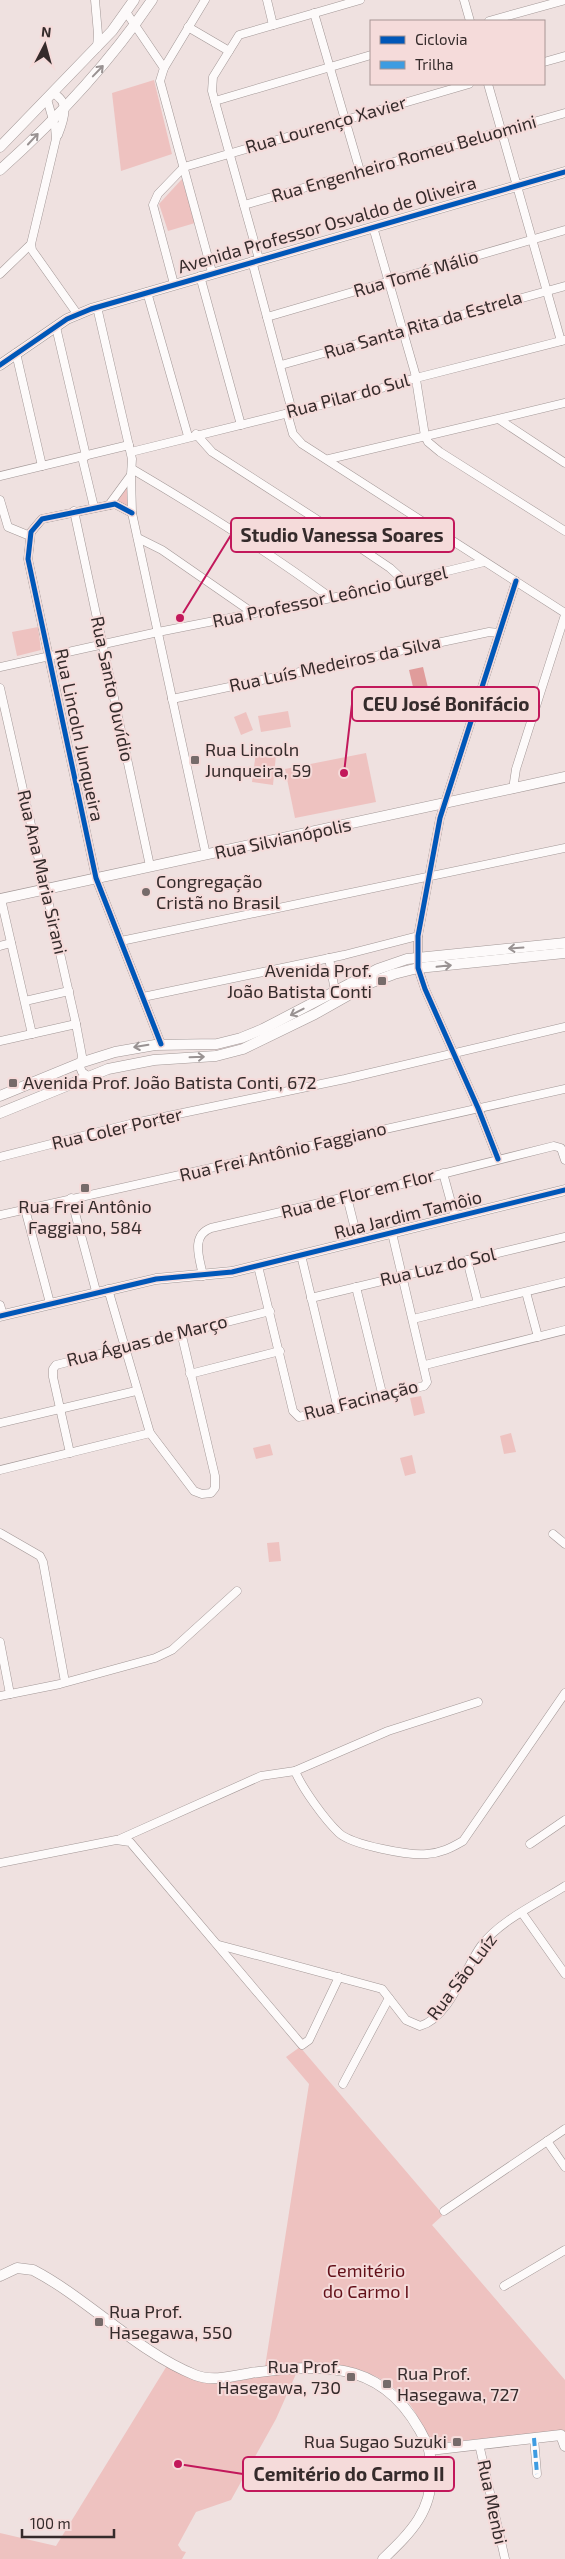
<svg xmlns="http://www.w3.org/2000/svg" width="565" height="2559" viewBox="0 0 565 2559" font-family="'Exo 2',sans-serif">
	<rect width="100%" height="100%" fill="#efe1e0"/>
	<!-- green -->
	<g fill="#eec2c0">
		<polygon points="154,80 172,154 121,171 112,93"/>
		<polygon points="182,179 195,223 168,231 159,204"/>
		<polygon points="128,483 132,510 111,503"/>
		<polygon points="38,627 41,650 17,656 12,632"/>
		<polygon points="288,711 291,727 261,732 258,716"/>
		<polygon points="246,712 253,730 241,735 234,717"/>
		<polygon points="256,752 276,755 273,785 252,782"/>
		<polygon points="366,753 376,802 295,818 285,769"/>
		<polygon points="421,1396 425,1413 414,1416 410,1398"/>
		<polygon points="511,1433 516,1452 504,1454 500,1436"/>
		<polygon points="270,1444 273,1455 256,1459 253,1448"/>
		<polygon points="412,1455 416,1473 405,1476 400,1458"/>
		<polygon points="279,1542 281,1561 269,1562 267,1543"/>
		<path d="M300,2047L439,2210L442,2216L432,2225L565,2380V2432L434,2443C423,2432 418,2413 407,2401C369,2358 317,2361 265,2367L309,2084L286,2057Z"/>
		<polygon points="168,2364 187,2374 296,2374 276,2419 231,2500 196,2512 178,2545 182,2551 186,2552 182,2559 0,2559 0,2533 56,2546"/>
	</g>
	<!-- water -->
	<polygon fill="#e09c9b" points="423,667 428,688 414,691 409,670"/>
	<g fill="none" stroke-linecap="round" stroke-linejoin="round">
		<!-- street casing -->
		<g stroke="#a29796" stroke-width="9">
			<g id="street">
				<polyline points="95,0 98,34 97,48"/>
				<polyline points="205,0 164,68 160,81 212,272"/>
				<polyline points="267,0 273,25"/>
				<polyline points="464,0 470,21"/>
				<polyline points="126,12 164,68"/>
				<polyline points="314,13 360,171"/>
				<polyline points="489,21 565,0"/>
				<polyline points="188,27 229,51"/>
				<polyline points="544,62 565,56"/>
				<polyline points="488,84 561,341"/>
				<path d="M52,93C71,101 64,120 58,135"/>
				<polyline points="47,99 55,127 56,139 31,244 32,250 78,315"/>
				<polyline points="215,101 371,55"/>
				<polyline points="244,205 565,113"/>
				<polyline points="373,227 415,373 425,436 428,442 440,452 565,531"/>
				<polyline points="259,259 212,91 213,77 239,35 360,0"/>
				<polyline points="252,261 292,411"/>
				<polyline points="0,274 31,244"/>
				<polyline points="200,276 241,425"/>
				<polyline points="174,284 153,205 158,194 184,167 469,84"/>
				<polyline points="147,292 188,436"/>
				<polyline points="97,307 132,459 131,475 109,505"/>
				<polyline points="267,317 565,230"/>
				<polyline points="56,327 86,456"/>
				<polyline points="16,353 42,466"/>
				<polyline points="281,365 565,286"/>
				<polyline points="287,413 293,434 302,444 565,613"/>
				<polyline points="500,420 565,463"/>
				<polyline points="196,434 212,452 344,537 390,568 404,581"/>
				<polyline points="131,452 341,400 416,378 565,340"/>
				<polyline points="82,457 94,507"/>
				<polyline points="329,459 565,403"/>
				<path d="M132,469C200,509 267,551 331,598"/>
				<polyline points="131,475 132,513 206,855"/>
				<polyline points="0,476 129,445"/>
				<polyline points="0,500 8,527 30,536"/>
				<polyline points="74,511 150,866"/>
				<polyline points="132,513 115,504 42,519 31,532 28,559 96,878 161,1044"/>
				<polyline points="138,538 162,550 253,613"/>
				<polyline points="0,667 158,632 362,592 484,562"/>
				<polyline points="0,688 76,1024 82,1056 80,1067 82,1072 88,1076"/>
				<polyline points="172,699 489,632 499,633"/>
				<polyline points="513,789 516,769 565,615"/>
				<polyline points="1,899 32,1034"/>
				<polyline points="121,941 565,848"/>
				<polyline points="0,946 11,943"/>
				<polyline points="329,958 335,991"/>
				<polyline points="143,997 344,955 418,936"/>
				<polyline points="25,1001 69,991"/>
				<polyline points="0,1041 76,1024"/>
				<polyline points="0,1157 130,1124 345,1079 565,1027"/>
				<polyline points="498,1159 478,1108 425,989 418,968 418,936 440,818 516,581"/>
				<polyline points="443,1173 455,1217"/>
				<polyline points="347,1197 358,1241"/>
				<polyline points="71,1198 96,1291"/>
				<polyline points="25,1209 50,1303"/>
				<polyline points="0,1215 565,1089"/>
				<polyline points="301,1255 338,1409"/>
				<polyline points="467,1260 478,1303"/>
				<polyline points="258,1266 293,1411 299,1417 424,1386 427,1382 392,1233"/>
				<path d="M203,1276C200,1259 190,1236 211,1228L406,1183L554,1146L561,1148L565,1160"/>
				<polyline points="356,1287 383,1397"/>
				<polyline points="108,1289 150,1433 194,1491 202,1494 211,1493 215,1488 215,1476 181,1332"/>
				<polyline points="526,1292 538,1337"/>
				<polyline points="311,1298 565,1237"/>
				<polyline points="0,1305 3,1315"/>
				<polyline points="413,1319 565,1282"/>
				<polyline points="425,1365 565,1330"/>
				<polyline points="190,1374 280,1351"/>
				<polyline points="0,1423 136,1391"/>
				<polyline points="70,1453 53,1377 53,1369 56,1365 270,1311"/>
				<polyline points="0,1470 150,1433"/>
				<polyline points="0,1533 40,1556 43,1562 65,1682"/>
				<polyline points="553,1534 565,1544"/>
				<polyline points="0,1642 10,1694"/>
				<polyline points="0,1696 60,1684 155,1658 172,1650 237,1591"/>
				<path d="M295,1771C302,1788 325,1820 339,1833C352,1845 410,1856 427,1854C441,1853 451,1848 463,1841L565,1693"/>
				<polyline points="120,1839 261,1776 295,1771 388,1731 478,1702"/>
				<polyline points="530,1844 565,1820"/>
				<polyline points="0,1863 116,1840 130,1842 302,2045 309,2040 339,1977"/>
				<polyline points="522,1913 565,1974"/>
				<path d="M219,1945L382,1989L406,2020L420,2026C449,2018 465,1968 481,1946C499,1921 540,1902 565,1886"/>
				<polyline points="343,2084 389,1998"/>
				<polyline points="547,2141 565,2167"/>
				<polyline points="444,2211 565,2129"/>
				<polyline points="504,2286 565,2250"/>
				<polyline points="534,2438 537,2474"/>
				<polyline points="479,2444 505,2559"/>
			</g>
		</g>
		<!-- secondary casing -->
		<g stroke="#a29796" stroke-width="11">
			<g id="secondary">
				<polyline points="0,147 112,31 134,0"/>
				<path d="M0,170C56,120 110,62 152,0"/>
				<polyline points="0,365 67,319 91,309 565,172"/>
				<polyline points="0,899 565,777"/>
				<polyline points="0,1096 80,1063 115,1052 155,1045 217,1044 241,1038 263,1029 378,969 407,959 565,943"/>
				<polyline points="0,1113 108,1069 154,1060 216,1056 243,1049 315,1014 370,983 394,974 418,968 565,953"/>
				<polyline points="0,1316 156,1279 232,1272 565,1190"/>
				<path d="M0,2276L17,2268L33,2270C87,2298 139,2353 195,2375C213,2382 233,2376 251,2373C331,2362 388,2362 427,2444C431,2452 430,2460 431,2470C433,2511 411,2532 383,2559"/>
				<polyline points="430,2450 561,2435 565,2446"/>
			</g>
		</g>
		<!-- street -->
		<use href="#street" stroke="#fdfafa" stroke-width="8"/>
		<!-- secondary -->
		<use href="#secondary" stroke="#fdfafa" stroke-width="10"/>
		<!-- quiet -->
		<polyline stroke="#3e9ce1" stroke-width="4" stroke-dasharray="8 4" stroke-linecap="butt" points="534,2438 537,2474"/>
		<!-- cycleway casing -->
		<g stroke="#f5dbda" stroke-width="8">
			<g id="cycleway">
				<polyline points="0,365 67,319 91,309 565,172"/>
				<polyline points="132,513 115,504 42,519 31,532 28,559 96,878 161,1044"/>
				<polyline points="498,1159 478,1108 425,989 418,968 418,936 440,818 516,581"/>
				<polyline points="0,1316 156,1279 232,1272 565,1190"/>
			</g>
		</g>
		<!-- cycleway -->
		<use href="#cycleway" stroke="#0057b8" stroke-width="5"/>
	</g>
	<!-- one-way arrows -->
	<defs><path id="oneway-shaft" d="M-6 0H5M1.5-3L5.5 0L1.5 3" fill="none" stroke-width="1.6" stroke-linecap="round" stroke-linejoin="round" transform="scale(1.25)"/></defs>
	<g stroke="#999292">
		<use href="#oneway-shaft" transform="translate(98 71) rotate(-46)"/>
		<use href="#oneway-shaft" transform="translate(33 139) rotate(-47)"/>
		<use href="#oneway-shaft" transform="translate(516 948) rotate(176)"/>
		<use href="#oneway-shaft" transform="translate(444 966) rotate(-6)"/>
		<use href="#oneway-shaft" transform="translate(297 1012) rotate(153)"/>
		<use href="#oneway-shaft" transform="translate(141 1046) rotate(171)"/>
		<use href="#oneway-shaft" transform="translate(197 1057) rotate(-2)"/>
	</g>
	<!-- markers -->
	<g fill="#766b6a" stroke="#f5dbda" stroke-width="2">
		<rect x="190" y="755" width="10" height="10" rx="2.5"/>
		<circle cx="146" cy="892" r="5"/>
		<rect x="377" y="976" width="10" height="10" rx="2.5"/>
		<rect x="8" y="1078" width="10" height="10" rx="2.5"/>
		<rect x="80" y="1183" width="10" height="10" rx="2.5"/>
		<rect x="94" y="2317" width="10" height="10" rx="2.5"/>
		<rect x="346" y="2372" width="10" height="10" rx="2.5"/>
		<rect x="382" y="2379" width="10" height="10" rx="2.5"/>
		<rect x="452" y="2437" width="10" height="10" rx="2.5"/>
	</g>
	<g text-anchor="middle" stroke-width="4" stroke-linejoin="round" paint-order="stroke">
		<!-- street labels -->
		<g font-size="18" fill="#352b2b" stroke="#f5dbda">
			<text transform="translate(326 125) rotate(-16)" y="6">Rua Lourenço Xavier</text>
			<text transform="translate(404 159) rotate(-16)" y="6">Rua Engenheiro Romeu Beluomini</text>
			<text transform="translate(327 225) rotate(-16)" y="6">Avenida Professor Osvaldo de Oliveira</text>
			<text transform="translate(416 274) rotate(-16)" y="6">Rua Tomé Málio</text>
			<text transform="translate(423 325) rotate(-16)" y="6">Rua Santa Rita da Estrela</text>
			<text transform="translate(348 396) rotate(-15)" y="6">Rua Pilar do Sul</text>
			<text transform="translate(330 597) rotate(-12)" y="6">Rua Professor Leôncio Gurgel</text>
			<text transform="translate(335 664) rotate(-12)" y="6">Rua Luís Medeiros da Silva</text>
			<text transform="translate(112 689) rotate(78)" y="6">Rua Santo Ouvídio</text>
			<text transform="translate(79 735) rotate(78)" y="6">Rua Lincoln Junqueira</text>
			<text transform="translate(283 839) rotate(-12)" y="6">Rua Silvianópolis</text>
			<text transform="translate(42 872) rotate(77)" y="6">Rua Ana Maria Sirani</text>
			<text transform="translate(117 1129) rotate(-13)" y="6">Rua Coler Porter</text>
			<text transform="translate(283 1152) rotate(-13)" y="6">Rua Frei Antônio Faggiano</text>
			<text transform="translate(358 1194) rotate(-14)" y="6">Rua de Flor em Flor</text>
			<text transform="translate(408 1215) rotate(-14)" y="6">Rua Jardim Tamôio</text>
			<text transform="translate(438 1267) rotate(-13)" y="6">Rua Luz do Sol</text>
			<text transform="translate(147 1341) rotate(-14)" y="6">Rua Águas de Março</text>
			<text transform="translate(361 1400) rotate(-14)" y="6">Rua Facinação</text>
			<text transform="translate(462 1977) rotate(-53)" y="6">Rua São Luíz</text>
			<text transform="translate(492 2502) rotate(78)" y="6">Rua Menbi</text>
		</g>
		<!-- poi labels -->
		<g font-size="18" fill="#352b2b" stroke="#f5dbda" text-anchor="start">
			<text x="205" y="756">Rua Lincoln<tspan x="205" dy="21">Junqueira, 59</tspan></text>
			<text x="156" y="888">Congregação<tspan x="156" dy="21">Cristã no Brasil</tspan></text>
			<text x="372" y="977" text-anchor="end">Avenida Prof.<tspan x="372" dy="21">João Batista Conti</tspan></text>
			<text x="23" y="1089">Avenida Prof. João Batista Conti, 672</text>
			<text x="85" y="1213" text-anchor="middle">Rua Frei Antônio<tspan x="85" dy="21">Faggiano, 584</tspan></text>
			<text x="109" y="2318">Rua Prof.<tspan x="109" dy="21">Hasegawa, 550</tspan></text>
			<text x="341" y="2373" text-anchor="end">Rua Prof.<tspan x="341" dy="21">Hasegawa, 730</tspan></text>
			<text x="397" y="2380">Rua Prof.<tspan x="397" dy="21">Hasegawa, 727</tspan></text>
			<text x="447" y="2448" text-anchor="end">Rua Sugao Suzuki</text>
		</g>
		<!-- park labels -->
		<g font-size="18" fill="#621019" stroke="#f5dbda">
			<text x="366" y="2277">Cemitério<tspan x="366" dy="21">do Carmo I</tspan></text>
		</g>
	</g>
	<!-- callouts -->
	<path fill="none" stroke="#c2185b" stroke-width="2" d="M180 618L231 535M344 773L352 704M178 2464L243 2474"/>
	<g fill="#c2185b" stroke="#f5dbda" stroke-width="2">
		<circle cx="180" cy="618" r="5"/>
		<circle cx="344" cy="773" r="5"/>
		<circle cx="178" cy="2464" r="5"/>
	</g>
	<g fill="#f5dbda" stroke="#c2185b" stroke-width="2">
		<rect x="231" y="518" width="223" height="34" rx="5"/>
		<rect x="352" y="687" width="187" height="34" rx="5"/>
		<rect x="243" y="2457" width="211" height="34" rx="5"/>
	</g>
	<g font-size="19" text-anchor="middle" font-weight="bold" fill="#352b2b">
		<text x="342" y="542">Studio Vanessa Soares</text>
		<text x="446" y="711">CEU José Bonifácio</text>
		<text x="349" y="2481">Cemitério do Carmo II</text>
	</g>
	<!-- legend -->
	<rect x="370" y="20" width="175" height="65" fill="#f5dbda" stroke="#a89594"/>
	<rect x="380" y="36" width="25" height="8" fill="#0057b8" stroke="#a89594"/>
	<text x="415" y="45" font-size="15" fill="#352b2b">Ciclovia</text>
	<rect x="380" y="61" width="25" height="8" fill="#3e9ce1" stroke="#a89594"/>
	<text x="415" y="70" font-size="15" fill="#352b2b">Trilha</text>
	<!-- north arrow -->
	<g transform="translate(45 45) rotate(6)" stroke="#f5dbda" stroke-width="4" paint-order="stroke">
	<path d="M0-4L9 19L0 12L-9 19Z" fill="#352b2b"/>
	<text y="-8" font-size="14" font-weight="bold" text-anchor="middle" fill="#352b2b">N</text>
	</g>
	<!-- scale -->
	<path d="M22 2529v8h92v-8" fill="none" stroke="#352b2b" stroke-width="2.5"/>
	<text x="30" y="2529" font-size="15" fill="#352b2b" stroke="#f5dbda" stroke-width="4" paint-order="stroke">100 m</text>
</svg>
